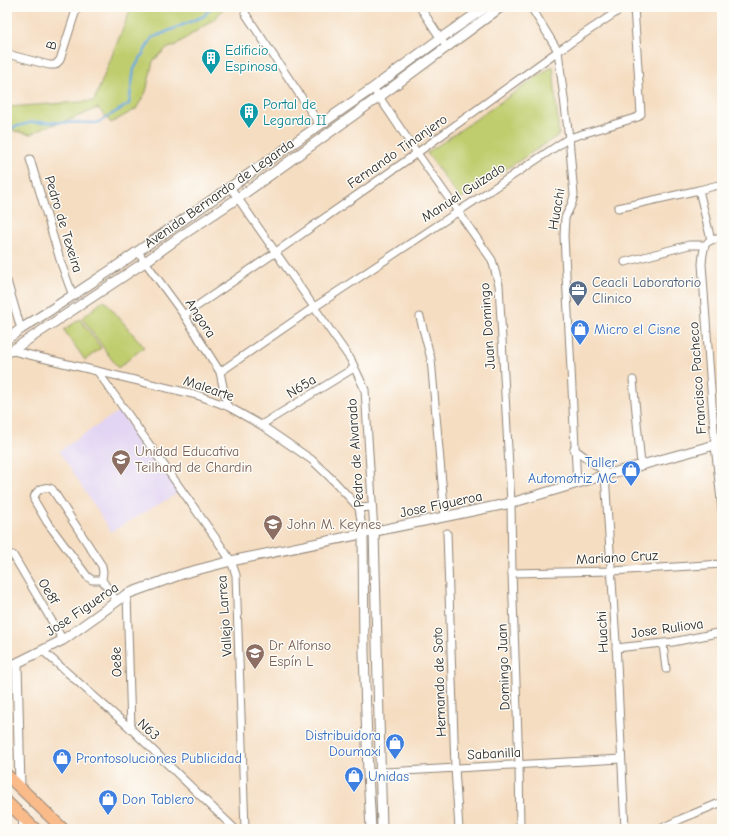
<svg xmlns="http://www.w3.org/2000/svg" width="729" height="836" viewBox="0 0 729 836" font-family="'Comic Neue',sans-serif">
	<rect width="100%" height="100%" fill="#fdfcf7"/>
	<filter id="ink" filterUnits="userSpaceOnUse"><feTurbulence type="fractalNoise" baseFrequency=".025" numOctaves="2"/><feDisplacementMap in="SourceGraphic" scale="8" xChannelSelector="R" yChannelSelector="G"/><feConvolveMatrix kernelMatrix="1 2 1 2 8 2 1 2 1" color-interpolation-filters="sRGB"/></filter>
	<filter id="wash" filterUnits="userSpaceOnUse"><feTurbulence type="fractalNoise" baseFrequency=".012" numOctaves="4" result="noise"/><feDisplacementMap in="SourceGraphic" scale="16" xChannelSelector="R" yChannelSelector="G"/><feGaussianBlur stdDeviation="0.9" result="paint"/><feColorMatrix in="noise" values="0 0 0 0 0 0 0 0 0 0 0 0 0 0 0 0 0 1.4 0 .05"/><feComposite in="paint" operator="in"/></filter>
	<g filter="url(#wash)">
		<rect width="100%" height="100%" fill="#f5ddc1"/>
		<!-- built -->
		<polygon fill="#e2d4f3" points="119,411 180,492 111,532 59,451"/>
		<!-- green -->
		<g fill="#c0cd6e" stroke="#767c4c">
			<polygon points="138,7 224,7 216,18 174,46 166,49 153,61 146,92 136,109 111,123 98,108 72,119 45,127 31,134 14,131 7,120 7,107 94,101 131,8"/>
			<polygon points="553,66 559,135 460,199 427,153"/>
			<polygon points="104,300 144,347 118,368 82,318"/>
			<polygon points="80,319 101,348 85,360 64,330"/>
		</g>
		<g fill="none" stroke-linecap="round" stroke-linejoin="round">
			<!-- stream -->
			<polyline stroke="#6caade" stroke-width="2.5" points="7,129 33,122 97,123 129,104 134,69 152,38 204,16 211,7"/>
		</g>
	</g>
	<g filter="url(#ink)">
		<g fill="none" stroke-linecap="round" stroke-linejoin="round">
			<!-- minor casing -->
			<g stroke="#908476" stroke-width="9">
				<g id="minor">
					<polyline points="420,7 443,42"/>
					<polyline points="531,7 558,51 569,138 574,195 572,203 565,218 564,236 577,484"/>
					<polyline points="245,13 320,125"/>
					<polyline points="7,54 49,65 55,65 60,60 77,7"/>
					<polyline points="373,88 417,153 492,260 499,285 511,503 512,573 519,765 520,829"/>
					<polyline points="30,159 61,263 73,296"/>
					<polyline points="230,187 351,360 365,390 374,532"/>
					<polyline points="699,190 722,184"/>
					<polyline points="618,208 699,190 711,240"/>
					<polyline points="708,242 711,240 722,238"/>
					<polyline points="705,245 703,254 702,264 715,445 722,510"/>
					<polyline points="138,252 184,315 220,372 227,406"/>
					<polyline points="625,262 689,245 705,245"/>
					<polyline points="7,281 21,329"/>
					<polyline points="184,315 276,252 417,153 558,51 624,7"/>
					<polyline points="420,317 431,359 445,517"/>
					<polyline points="9,350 197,395 227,406 261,425 312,460 335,482 359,508 372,507"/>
					<polyline points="98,372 217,540 231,561 236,575 245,829"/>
					<polyline points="220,372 313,308 569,138 638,117 641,114 634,7"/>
					<polyline points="633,380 641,465"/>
					<polyline points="261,425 354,368"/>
					<polyline points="574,449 604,471 605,475 616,642 625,829"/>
					<polyline points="359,508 363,534"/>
					<polyline points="447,533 455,768 459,829"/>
					<polyline points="13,555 63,640"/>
					<polyline points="512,573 612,571 722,564"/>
					<path d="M102,580H92L87,576L47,522L34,500C34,491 44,485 52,489L102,566L103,572L102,580L117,602"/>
					<polyline points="127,594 131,729"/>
					<polyline points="663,644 666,669"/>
					<polyline points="616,648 673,642 722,632"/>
					<polyline points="43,651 131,729 235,829"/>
					<polyline points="7,663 17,663"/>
					<polyline points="368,773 621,759"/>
					<polyline points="22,817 23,829"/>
					<polyline points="660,829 681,819 722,802"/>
				</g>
			</g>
			<!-- tertiary casing -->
			<g stroke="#908476" stroke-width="11">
				<g id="tertiary">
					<polyline points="7,339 21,329 49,311 111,270 373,88 441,38 486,7"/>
					<polyline points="7,352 11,351 145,262 181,236 238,198 379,97 501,7"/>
					<polyline points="374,532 382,829"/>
					<polyline points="363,534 364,652 368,773 371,829"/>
					<polyline points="20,787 17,663 63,640 127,594 185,573 231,561 511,503 605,475 722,443"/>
				</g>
			</g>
			<!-- primary casing -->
			<g stroke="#908476" stroke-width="13">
				<g id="primary">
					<polyline points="7,775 63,829"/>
					<polyline points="7,802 35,829"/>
				</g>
			</g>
			<!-- minor -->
			<use href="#minor" stroke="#fff" stroke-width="7"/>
			<!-- tertiary -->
			<use href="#tertiary" stroke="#fff" stroke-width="9"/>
			<!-- primary -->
			<use href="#primary" stroke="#fabb8b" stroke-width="11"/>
		</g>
	</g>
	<!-- icons -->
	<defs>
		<g id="building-pin" transform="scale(1)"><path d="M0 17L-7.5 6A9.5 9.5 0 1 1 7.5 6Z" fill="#0f9aa8" stroke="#fdfcf7"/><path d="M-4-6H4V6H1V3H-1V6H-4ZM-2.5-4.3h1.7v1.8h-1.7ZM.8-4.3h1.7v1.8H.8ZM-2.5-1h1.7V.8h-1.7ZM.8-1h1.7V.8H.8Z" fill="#fff"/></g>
		<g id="office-pin" transform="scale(1)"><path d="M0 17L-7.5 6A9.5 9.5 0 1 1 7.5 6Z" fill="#5c6f8a" stroke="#fdfcf7"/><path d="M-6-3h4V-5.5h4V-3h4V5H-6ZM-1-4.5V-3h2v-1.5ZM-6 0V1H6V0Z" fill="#fff"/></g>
		<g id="shop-pin" transform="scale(1)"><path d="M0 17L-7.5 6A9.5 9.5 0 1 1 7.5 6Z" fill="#3f7fe0" stroke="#fdfcf7"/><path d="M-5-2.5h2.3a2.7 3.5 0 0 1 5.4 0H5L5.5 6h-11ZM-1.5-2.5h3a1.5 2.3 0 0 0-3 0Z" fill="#fff"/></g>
		<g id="university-pin" transform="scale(1)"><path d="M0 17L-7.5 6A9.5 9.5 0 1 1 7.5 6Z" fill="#8d6e63" stroke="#fdfcf7"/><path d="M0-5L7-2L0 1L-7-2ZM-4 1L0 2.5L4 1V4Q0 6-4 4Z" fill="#fff"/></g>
		<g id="school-pin" transform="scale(1)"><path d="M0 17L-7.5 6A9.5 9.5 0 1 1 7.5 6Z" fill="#8d6e63" stroke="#fdfcf7"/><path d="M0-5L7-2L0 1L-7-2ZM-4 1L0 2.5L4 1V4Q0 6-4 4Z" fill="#fff"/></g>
	</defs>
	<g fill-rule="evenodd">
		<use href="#building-pin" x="211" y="58"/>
		<use href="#building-pin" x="249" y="112"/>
		<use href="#office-pin" x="578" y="290"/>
		<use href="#shop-pin" x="580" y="329"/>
		<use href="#university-pin" x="121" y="459"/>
		<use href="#shop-pin" x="631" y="470"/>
		<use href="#school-pin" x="273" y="524"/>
		<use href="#school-pin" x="255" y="653"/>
		<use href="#shop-pin" x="395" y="743"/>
		<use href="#shop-pin" x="62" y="758"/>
		<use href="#shop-pin" x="354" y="776"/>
		<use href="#shop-pin" x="108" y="799"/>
	</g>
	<g text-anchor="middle" stroke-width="3" stroke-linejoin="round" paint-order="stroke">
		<!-- street labels -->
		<g font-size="14" fill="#2b2b2b" stroke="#fdfcf7">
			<text transform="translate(51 45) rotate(-72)" y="5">B</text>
			<text transform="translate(397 151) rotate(-35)" y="5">Fernando Tinanjero</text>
			<text transform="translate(463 192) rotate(-33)" y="5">Manuel Guizado</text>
			<text transform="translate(219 193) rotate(-35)" y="5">Avenida Bernardo de Legarda</text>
			<text transform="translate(556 209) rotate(-80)" y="5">Huachi</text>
			<text transform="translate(64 224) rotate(73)" y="5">Pedro de Texeira</text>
			<text transform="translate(201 318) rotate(57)" y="5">Angora</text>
			<text transform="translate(487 326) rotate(-94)" y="5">Juan Domingo</text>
			<text transform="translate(697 378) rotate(-94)" y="5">Francisco Pacheco</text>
			<text transform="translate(301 386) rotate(-32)" y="5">N65a</text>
			<text transform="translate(209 388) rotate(19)" y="5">Malearte</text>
			<text transform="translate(355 453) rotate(-94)" y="5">Pedro de Alvarado</text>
			<text transform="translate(441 504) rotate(-12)" y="5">Jose Figueroa</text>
			<text transform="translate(617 557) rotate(-3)" y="5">Mariano Cruz</text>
			<text transform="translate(49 591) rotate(59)" y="5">Oe8f</text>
			<text transform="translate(82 609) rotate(-34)" y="5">Jose Figueroa</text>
			<text transform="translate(224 616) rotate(-94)" y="5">Vallejo Larrea</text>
			<text transform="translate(667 628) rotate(-8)" y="5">Jose Ruliova</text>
			<text transform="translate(602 632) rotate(-93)" y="5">Huachi</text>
			<text transform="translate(116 662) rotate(-92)" y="5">Oe8e</text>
			<text transform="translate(503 667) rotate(-92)" y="5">Domingo Juan</text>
			<text transform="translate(439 682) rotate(-92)" y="5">Hernando de Soto</text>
			<text transform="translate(149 729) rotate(43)" y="5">N63</text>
			<text transform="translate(494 753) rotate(-3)" y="5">Sabanilla</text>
		</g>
		<!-- culture labels -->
		<g font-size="14" fill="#0d838f" stroke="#fdfcf7" text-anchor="start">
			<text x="225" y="55">Edificio<tspan x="225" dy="16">Espinosa</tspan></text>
			<text x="263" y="109">Portal de<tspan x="263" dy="16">Legarda II</tspan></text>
		</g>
		<!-- service labels -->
		<g font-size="14" fill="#4e5e75" stroke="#fdfcf7" text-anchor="start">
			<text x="592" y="287">Ceacli Laboratorio<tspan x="592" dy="16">Clinico</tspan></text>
		</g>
		<!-- shop labels -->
		<g font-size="14" fill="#366cbe" stroke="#fdfcf7" text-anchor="start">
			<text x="594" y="334">Micro el Cisne</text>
			<text x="617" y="467" text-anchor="end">Taller<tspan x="617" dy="16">Automotriz MC</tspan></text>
			<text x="381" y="740" text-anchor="end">Distribuidora<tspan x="381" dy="16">Doumaxi</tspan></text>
			<text x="76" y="763">Prontosoluciones Publicidad</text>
			<text x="368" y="781">Unidas</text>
			<text x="122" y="804">Don Tablero</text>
		</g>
		<!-- education labels -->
		<g font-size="14" fill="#785e54" stroke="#fdfcf7" text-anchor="start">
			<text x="135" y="456">Unidad Educativa<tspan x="135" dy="16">Teilhard de Chardin</tspan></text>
			<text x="287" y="529">John M. Keynes</text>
			<text x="269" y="650">Dr Alfonso<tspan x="269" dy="16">Espín L</tspan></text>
		</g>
	</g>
	<!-- margin -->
	<rect width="729" height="836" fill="none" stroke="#fdfcf7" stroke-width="24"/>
</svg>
